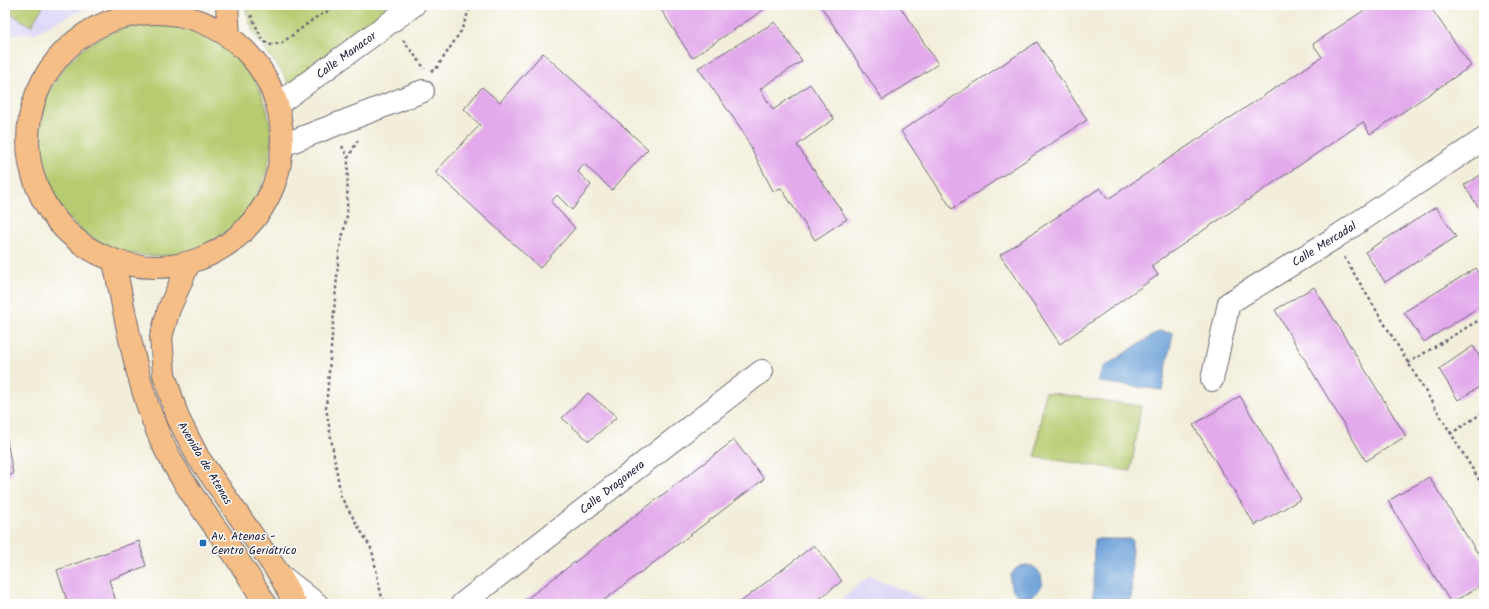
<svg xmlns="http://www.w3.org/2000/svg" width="1489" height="609" viewBox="0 0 1489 609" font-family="Kalam,sans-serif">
	<rect width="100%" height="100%" fill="#fff"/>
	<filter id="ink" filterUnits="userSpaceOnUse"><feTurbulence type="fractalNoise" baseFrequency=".025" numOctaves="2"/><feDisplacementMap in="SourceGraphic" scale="8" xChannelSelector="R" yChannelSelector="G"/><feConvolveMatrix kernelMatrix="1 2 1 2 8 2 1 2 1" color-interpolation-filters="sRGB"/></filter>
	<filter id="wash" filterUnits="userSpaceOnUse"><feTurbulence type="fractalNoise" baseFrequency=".012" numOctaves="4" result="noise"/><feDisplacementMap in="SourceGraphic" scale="16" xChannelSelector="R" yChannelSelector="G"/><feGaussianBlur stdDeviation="0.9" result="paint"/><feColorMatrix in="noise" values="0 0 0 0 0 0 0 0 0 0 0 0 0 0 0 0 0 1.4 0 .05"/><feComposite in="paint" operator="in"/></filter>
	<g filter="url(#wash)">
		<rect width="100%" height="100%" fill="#f2eeda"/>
		<!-- built -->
		<g fill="#dcd5f6">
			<polygon points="5,5 91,5 35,33 5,35"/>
			<polygon points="870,576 935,604 836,604"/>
		</g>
		<!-- green -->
		<g fill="#b7cb6f" stroke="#6c7655">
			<polygon points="5,5 44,5 31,26 5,10"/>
			<path d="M245,5H396L289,85C282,69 270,57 260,43C252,33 248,18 245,5Z"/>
			<circle cx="155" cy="140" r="116"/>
			<polygon points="1045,392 1141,406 1131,471 1035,457"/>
		</g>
		<!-- water -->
		<g fill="#699fd6" stroke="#466088">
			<polygon points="1159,331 1173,333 1162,390 1098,382 1102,368"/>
			<polygon points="1094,539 1132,539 1131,604 1093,604"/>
			<circle cx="1026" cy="581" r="16"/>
		</g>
		<g id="blocks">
			<!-- building -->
			<g fill="#e2a9eb">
				<polygon points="658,5 760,5 763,10 692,58"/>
				<polygon points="820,5 899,5 938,64 883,100"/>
				<polygon points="1372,5 1429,5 1471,66 1370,134 1363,122 1151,266 1158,275 1060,344 1000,255 1100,188 1108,199 1322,57 1313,44"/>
				<polygon points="775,22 802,61 760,89 773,110 810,84 834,119 797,145 847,219 815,240 781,188 773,191 742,130 698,68"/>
				<polygon points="1037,42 1087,120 952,209 901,131"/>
				<polygon points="543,53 648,149 612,190 584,164 578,172 591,185 572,210 557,195 551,202 575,228 540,268 435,172 480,125 464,109 482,87 500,102"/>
				<polygon points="1484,173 1484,216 1464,185"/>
				<polygon points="1436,207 1456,237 1385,282 1365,252"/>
				<polygon points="1476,268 1484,280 1484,304 1424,342 1404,312"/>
				<polygon points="1314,287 1406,436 1366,461 1275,310"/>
				<polygon points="1473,346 1484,364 1484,384 1458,400 1439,369"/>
				<polygon points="588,393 617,417 589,441 562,418"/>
				<polygon points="1240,396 1301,499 1255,525 1193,425"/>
				<polygon points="5,429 13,474 5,476"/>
				<polygon points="734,440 764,479 599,604 520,604"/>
				<polygon points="1429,477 1484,563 1484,584 1451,603 1388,501"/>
				<polygon points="139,541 146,566 109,580 117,604 68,604 57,570"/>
				<polygon points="814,545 842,581 813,604 738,604"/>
			</g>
		</g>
	</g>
	<g filter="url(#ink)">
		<use href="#blocks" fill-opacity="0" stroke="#6b6973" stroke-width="1"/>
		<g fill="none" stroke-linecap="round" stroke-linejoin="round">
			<!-- minor casing -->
			<g stroke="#6b6973" stroke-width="24">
				<g id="minor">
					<polyline points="278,104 414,5"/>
					<polyline points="283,145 423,91"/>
					<polyline points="1212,380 1229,303 1333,239 1484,139"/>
					<polyline points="280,575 317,604"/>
					<polyline points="462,604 762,371"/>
				</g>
			</g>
			<!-- major casing -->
			<g stroke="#6b6973" stroke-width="24">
				<g id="major">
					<polyline points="227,5 229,36"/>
					<circle cx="155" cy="140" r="127"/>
					<path d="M114,262C127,322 136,384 161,440C188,499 235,547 265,604"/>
					<polyline points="189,263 169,309 161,337 164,374 178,418 198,457 280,575 295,604"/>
				</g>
			</g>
			<!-- path -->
			<g stroke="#6b6973" stroke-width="2.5" stroke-dasharray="3 3" stroke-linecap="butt">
				<polyline points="251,15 262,39 269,45 282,43 315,18 339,5"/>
				<polyline points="403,40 425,69"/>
				<polyline points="431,71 436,69 461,31 471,5"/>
				<polyline points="358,140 348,158 347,216 339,252 326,408 341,497 372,550 381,594 385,604"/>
				<polyline points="342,146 348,158"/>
				<polyline points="1344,257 1484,488"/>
				<polyline points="1408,363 1484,317"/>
				<polyline points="1450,434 1484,412"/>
			</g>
			<!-- minor -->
			<use href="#minor" stroke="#fff" stroke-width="22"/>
			<!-- major -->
			<use href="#major" stroke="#f6be87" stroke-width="22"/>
		</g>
	</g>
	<!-- markers -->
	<rect fill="#1f6fb2" stroke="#fff" stroke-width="1.5" x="199" y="539" width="8" height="8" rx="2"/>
	<g text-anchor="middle" stroke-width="3" stroke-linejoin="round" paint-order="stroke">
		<!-- street labels -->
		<g font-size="12" fill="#22223b" stroke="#fff">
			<text transform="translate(346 55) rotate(-36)" y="4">Calle Manacor</text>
			<text transform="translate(1324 244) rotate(-32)" y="4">Calle Mercadal</text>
			<text transform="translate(205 463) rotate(59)" y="4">Avenida de Atenas</text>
			<text transform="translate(612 487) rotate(-38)" y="4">Calle Dragonera</text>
		</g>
		<!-- poi labels -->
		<g font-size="12" fill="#22223b" stroke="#fff" text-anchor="start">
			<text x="211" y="540">Av. Atenas -<tspan x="211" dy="14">Centro Geriátrico</tspan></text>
		</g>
	</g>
	<!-- margin -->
	<rect width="1489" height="609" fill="none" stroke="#fff" stroke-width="20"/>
</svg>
